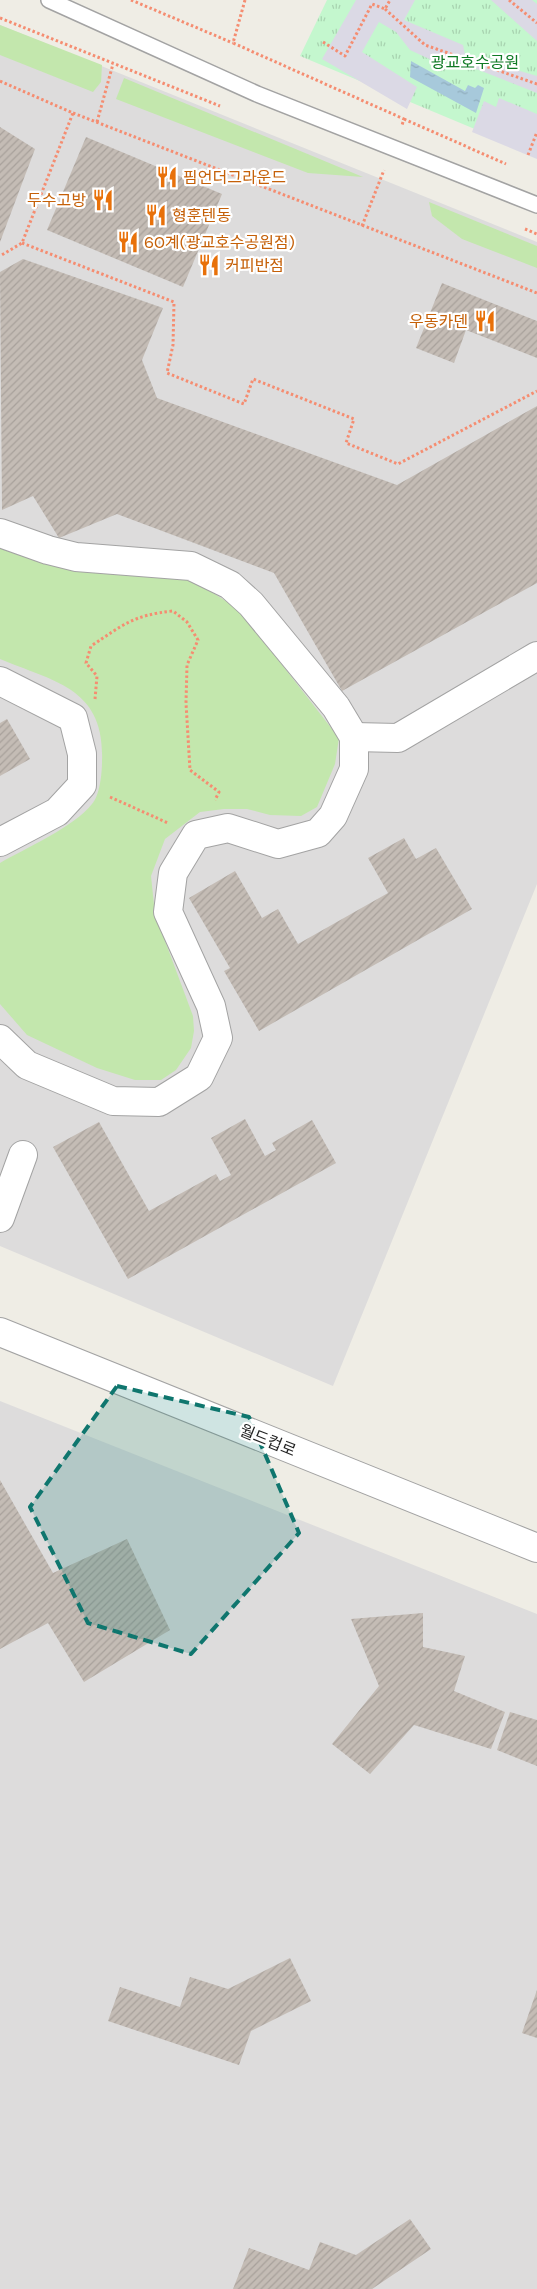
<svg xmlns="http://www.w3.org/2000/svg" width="537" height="2289" viewBox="0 0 537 2289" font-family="'DM Sans','Noto Sans KR',sans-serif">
	<defs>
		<pattern id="park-tufts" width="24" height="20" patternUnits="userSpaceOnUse" patternTransform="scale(1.25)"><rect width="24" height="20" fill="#c4f7ce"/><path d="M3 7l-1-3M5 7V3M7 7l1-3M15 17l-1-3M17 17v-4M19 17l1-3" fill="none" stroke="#a8d3b0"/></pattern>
		<pattern id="water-ripples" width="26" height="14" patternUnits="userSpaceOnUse" patternTransform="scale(1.25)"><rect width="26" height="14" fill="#a7c9db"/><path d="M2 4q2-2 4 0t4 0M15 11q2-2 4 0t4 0" fill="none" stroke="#8facbc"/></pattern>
		<pattern id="building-hatch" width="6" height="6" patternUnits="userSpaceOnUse" patternTransform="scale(1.25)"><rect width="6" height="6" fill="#c4bcb5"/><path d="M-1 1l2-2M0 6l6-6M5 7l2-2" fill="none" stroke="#a8a19b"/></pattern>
	</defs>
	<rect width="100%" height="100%" fill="#efede5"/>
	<!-- residential -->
	<g fill="#dddcdc">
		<polygon points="0,25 537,242 537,884 333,1386 0,1246"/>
		<polygon points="0,1401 537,1614 537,2289 0,2289"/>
	</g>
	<!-- grass -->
	<g fill="#c3e7ad">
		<polygon points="0,25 102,65 101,82 93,92 0,55"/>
		<polygon points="124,78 363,177 308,173 116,99"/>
		<polygon points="429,202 537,246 537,268 462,239 432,216"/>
		<path d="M0,547L187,578C206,588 224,599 241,612L339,738L335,764L317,807L301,816L270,815L247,809H224L200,812L165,839L151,876L155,914L193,1016L194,1031L191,1048L176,1070L161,1080H135L97,1068L27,1035L0,1004V863C26,848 74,827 92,804C100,795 102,773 102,761C105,688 55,682 0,659Z"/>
	</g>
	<!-- park -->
	<polygon fill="url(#park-tufts)" points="327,0 537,0 537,155 300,56"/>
	<!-- plaza -->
	<g fill="#dbd9e5">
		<polygon points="356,0 415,0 404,20 463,45 465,55 537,76 537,93 446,57 440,64 410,50 396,32 379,22 362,52 417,87 407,109 322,59"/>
		<polygon points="491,0 532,0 537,4 537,41"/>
		<polygon points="499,98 537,114 537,159 472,132 484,101 496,107"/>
	</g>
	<!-- water -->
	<polygon fill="url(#water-ripples)" points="411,61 465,91 468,85 475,88 478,85 484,88 476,113 410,77"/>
	<!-- building -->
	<g fill="url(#building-hatch)">
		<polygon points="0,127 35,149 0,242"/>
		<polygon points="86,137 222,194 183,287 47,230"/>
		<polygon points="23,259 163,308 142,360 157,398 397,485 537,406 537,583 342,691 274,573 117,514 59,538 33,496 2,510 0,272"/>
		<polygon points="442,283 537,321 537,358 466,330 454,363 416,348"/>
		<polygon points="7,719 30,759 0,776 0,723"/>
		<polygon points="404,838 416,859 436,848 472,909 259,1031 224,971 230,968 189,898 235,871 262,918 278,909 298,944 388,893 368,858"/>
		<polygon points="245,1119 265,1156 276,1150 272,1143 312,1120 336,1163 128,1279 53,1147 99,1122 149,1211 216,1174 220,1181 231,1175 211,1138"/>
		<polygon points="0,1480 53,1573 127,1539 170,1630 84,1682 48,1623 0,1649"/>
		<polygon points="423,1613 423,1647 465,1656 454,1691 505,1712 491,1749 414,1725 370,1774 332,1744 379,1686 351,1619"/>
		<polygon points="510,1712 537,1720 537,1766 497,1750"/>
		<polygon points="290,1958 311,2001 251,2031 239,2065 108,2021 120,1987 180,2007 190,1977 228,1989"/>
		<polygon points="537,1990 537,2038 522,2033"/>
		<polygon points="410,2219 431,2249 372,2289 233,2289 249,2248 309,2270 320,2242 356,2255"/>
	</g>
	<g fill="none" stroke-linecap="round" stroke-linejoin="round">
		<!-- service casing -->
		<g stroke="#a3a3a3" stroke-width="18">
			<polyline id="service" points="49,0 257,94 537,205"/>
		</g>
		<!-- minor casing -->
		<g stroke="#a3a3a3" stroke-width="30">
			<g id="minor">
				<polyline points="0,533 48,550 76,557 191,566 230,585 251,604 336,707 354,737 354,769 333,816 318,833 278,844 228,828 196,835 173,873 168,912 211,1006 218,1038 199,1077 159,1102 113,1101 27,1065 0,1039"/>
				<polyline points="0,681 73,718 82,754 82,785 57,812 0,842"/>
				<polyline points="354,737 398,738 537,656"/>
				<polyline points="0,1218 23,1155"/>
			</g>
		</g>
		<!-- tertiary casing -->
		<g stroke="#a3a3a3" stroke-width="30">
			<polyline id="tertiary" points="0,1332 537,1548"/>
		</g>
		<!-- path -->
		<g stroke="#f58d71" stroke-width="3" stroke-dasharray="2.5 2.5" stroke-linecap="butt">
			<polyline points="131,0 233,43"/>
			<polyline points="245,0 233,43 404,119 402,125"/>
			<polyline points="509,0 537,23"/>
			<polyline points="385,9 425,45 537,84"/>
			<polyline points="0,18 220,106"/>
			<polyline points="323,42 345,56 372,4 385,9 390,0"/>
			<polyline points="0,81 73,113 22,243 0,256"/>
			<polyline points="73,113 537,293"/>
			<polyline points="404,119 506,164"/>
			<polyline points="97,122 113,64"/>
			<polyline points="528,155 537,132"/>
			<polyline points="362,226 384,170"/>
			<polyline points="525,229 537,234"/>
			<polyline points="22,243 174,302 173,345 167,373 244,404 253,379 354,419 346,443 398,464 537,391"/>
			<path d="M95,699L97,676L86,663L91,646C123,625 133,615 173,611L187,622L198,640L187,665L186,703L190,770L219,792L215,800"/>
			<polyline points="110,797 168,823"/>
		</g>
		<!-- service -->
		<use href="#service" stroke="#fff" stroke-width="15"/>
		<!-- minor -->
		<use href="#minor" stroke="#fff" stroke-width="28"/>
		<!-- tertiary -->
		<use href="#tertiary" stroke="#fff" stroke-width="28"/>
	</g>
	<!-- marked area -->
	<path fill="#0f766e" fill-opacity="0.2" stroke="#0f766e" stroke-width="4" stroke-dasharray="10 6" stroke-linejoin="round" d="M117,1386L249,1417L299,1533L191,1654L88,1623L30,1507Z"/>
	<!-- icons -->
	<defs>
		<g id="restaurant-bare" transform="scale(1.725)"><path d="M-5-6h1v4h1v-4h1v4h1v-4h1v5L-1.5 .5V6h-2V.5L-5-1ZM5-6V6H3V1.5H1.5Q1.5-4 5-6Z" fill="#e8710a" stroke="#fff" stroke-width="2.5" paint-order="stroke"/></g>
	</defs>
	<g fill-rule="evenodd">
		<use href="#restaurant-bare" x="167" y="177"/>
		<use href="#restaurant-bare" x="103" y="200"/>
		<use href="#restaurant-bare" x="156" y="215"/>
		<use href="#restaurant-bare" x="128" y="242"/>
		<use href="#restaurant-bare" x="209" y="265"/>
		<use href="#restaurant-bare" x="485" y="321"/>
	</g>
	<g text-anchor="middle" stroke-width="4.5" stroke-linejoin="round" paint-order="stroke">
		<!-- park labels -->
		<g font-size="16" fill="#107a25" stroke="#fff">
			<text x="475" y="68">광교호수공원</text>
		</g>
		<!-- food labels -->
		<g font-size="16" fill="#c56008" stroke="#fff" text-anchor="start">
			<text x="183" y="183">핌언더그라운드</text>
			<text x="86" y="206" text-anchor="end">두수고방</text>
			<text x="172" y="221">형훈텐동</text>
			<text x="144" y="248">60계(광교호수공원점)</text>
			<text x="225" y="271">커피반점</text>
			<text x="468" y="327" text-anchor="end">우동카덴</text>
		</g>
		<!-- street labels -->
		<g font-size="16" fill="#1f1f1f" stroke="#fff">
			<text transform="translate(268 1440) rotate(22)" y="6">월드컵로</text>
		</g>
	</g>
</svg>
